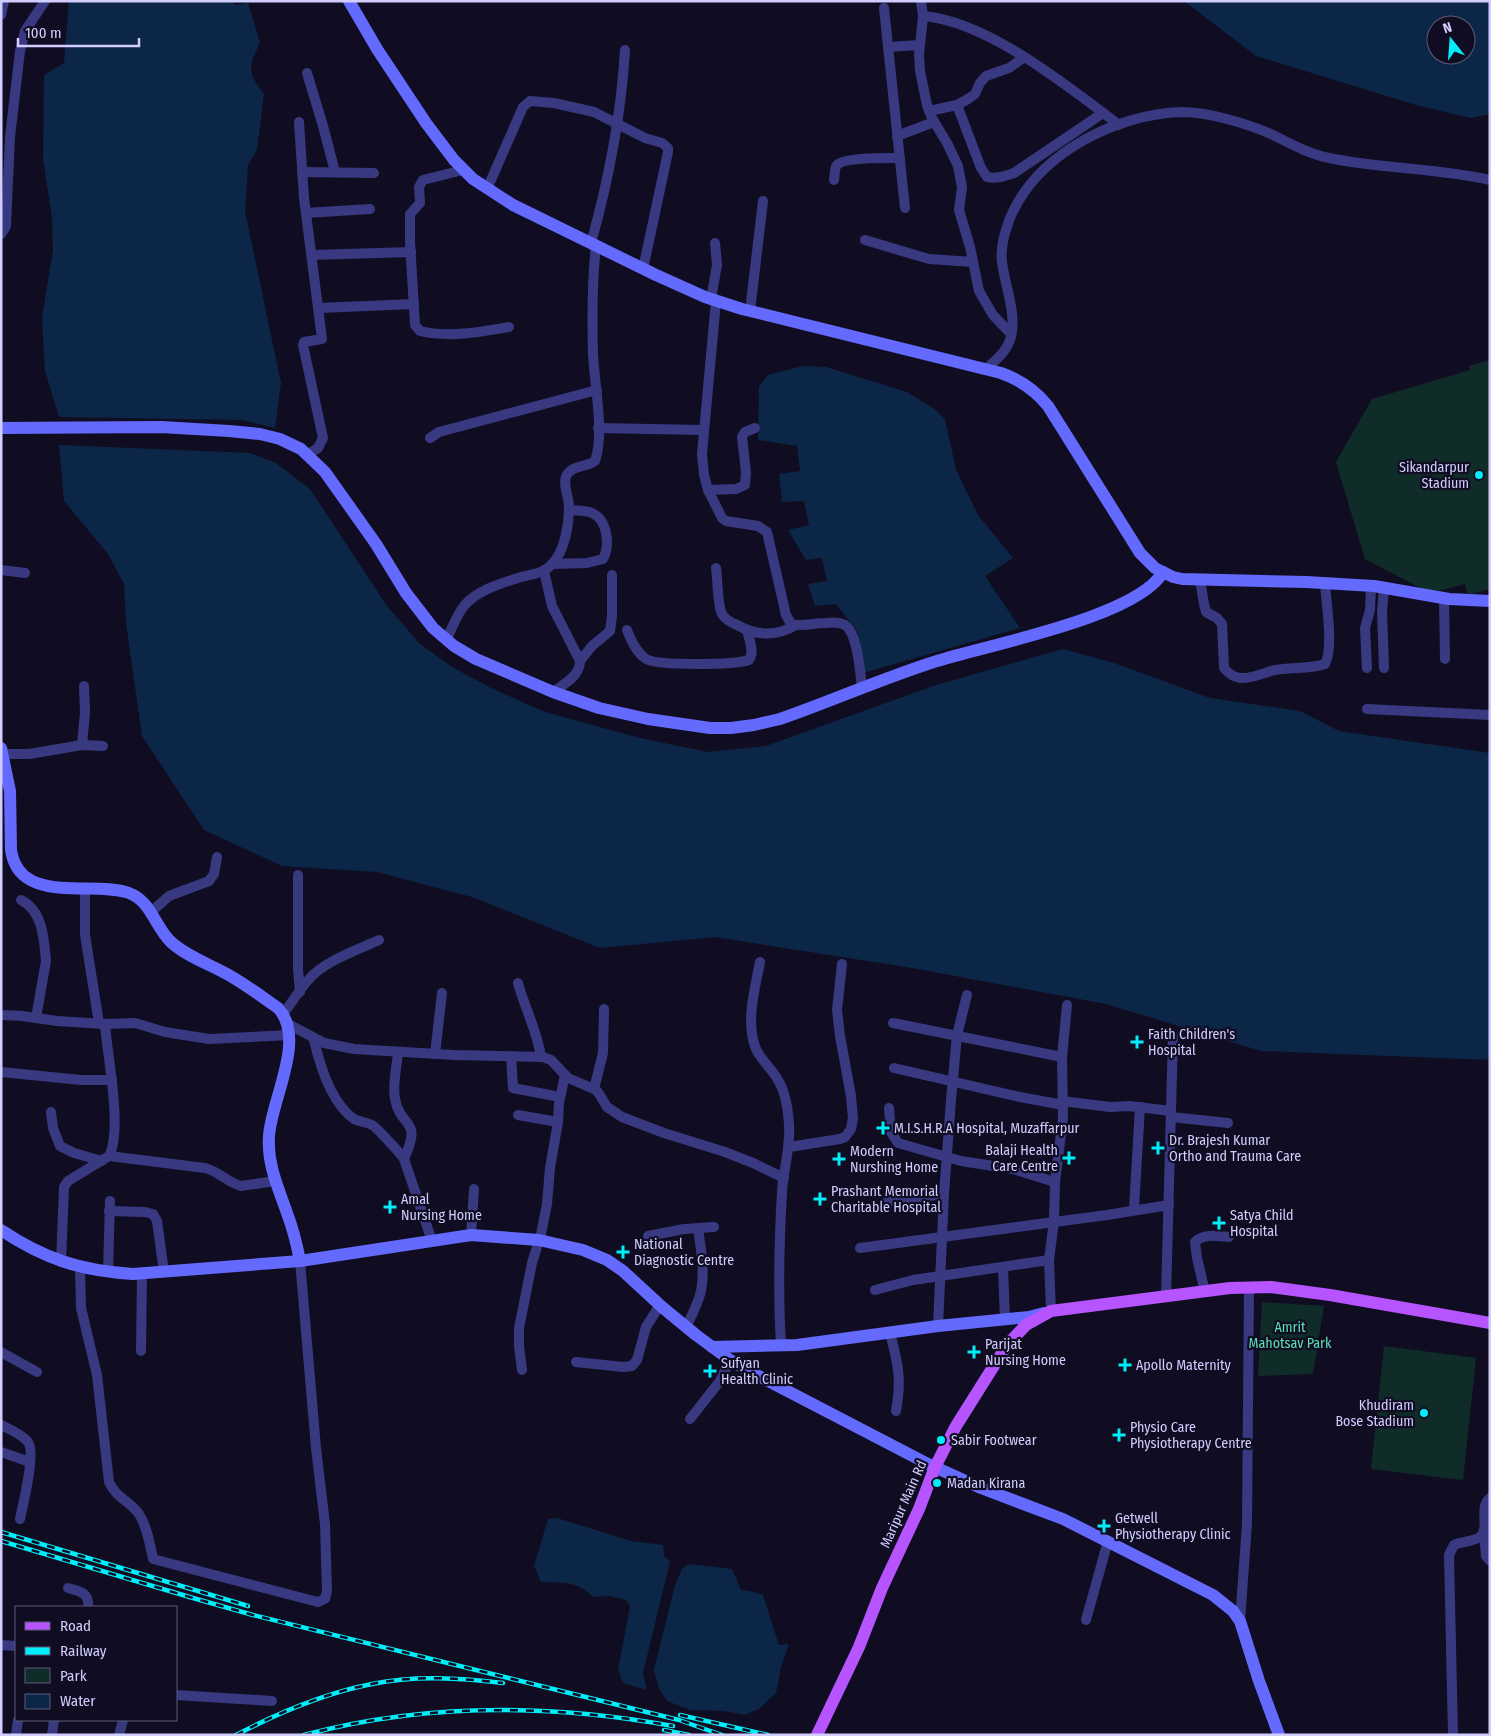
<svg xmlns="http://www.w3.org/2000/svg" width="1491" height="1736" viewBox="0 0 1491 1736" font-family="'Fira Sans Condensed',sans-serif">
	<rect width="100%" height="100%" fill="#100d22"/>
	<!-- green -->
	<g fill="#102c29">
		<polygon points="1490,360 1490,589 1468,595 1465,584 1430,593 1365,559 1336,462 1372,399 1470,370 1469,366"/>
		<polygon points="1262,1302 1324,1306 1313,1374 1258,1376"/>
		<polygon points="1384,1346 1476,1358 1463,1480 1371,1469"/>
	</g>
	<!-- water -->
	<g fill="#0c2647" fill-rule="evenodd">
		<path d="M69,1H234L235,5L248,3L260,43C248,67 247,72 264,94L257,150L248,165L245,211L281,383L275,428L242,420L59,417L45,371L42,318L53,250L52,218L43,159L44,75L64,63Z"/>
		<path d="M1184,1H1490V114L1471,118L1416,105L1256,56ZM1436,25H1466V55H1436Z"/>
		<polygon points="803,366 826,367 907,392 936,410 945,419 956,470 978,515 1013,558 985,576 1020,628 863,673 857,631 836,604 815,606 808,584 827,581 822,558 806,560 788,530 809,525 804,501 782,502 779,474 800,471 797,446 758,440 759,387 768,375"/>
		<polygon points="59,445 250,453 276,463 310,489 387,606 420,644 452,667 491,688 545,712 640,738 708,752 766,746 936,685 1063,649 1114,663 1210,698 1300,711 1339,731 1490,753 1490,1060 1261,1051 1106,1004 912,968 715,937 600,948 472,897 377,872 282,866 204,830 142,736 126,623 124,584 108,554 64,501"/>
		<path d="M557,1518L631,1541L663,1545L664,1556L670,1561L643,1673L647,1690L623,1683L618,1670L630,1606L626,1600L609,1596L593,1597C576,1580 564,1583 541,1582L534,1566L548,1519Z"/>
		<polygon points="689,1564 732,1569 741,1590 750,1591 763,1595 779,1645 789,1644 781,1667 776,1693 759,1709 744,1715 724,1711 690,1710 667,1701 659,1689 654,1670 675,1585 682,1569"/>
	</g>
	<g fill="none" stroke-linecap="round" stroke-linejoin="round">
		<!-- street -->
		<g stroke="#383981" stroke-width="10">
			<polyline points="921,1 923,16 919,55 920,71 927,105 932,118 947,143 958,166 962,187 959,210 970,247 979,291 993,315 1011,334"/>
			<polyline points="884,8 905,208"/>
			<polyline points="1,15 4,1"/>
			<path d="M923,16C987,21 1068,86 1119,125"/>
			<polyline points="888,47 919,45"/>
			<polyline points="307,73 323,126 335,172"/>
			<path d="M957,105L981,168L987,177C997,179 1005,176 1014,173L1103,113"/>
			<polyline points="929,111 957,105 968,99 975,94 980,83 986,76 1009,68 1023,58"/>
			<polyline points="299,122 304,198 322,339 304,342 303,345 323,438 318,448 307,455"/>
			<polyline points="897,136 934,122"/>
			<path d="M463,170L423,180L419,187L420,203L410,214V242L415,325L420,331C448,338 481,332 509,327"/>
			<polyline points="302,172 374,173"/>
			<path d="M834,180C835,176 834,168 837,165C844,157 890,158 900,158"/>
			<polyline points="487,189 523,107 530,101 554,103 594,112 645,138 662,143 668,148 668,152 643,269"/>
			<polyline points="306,213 370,209"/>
			<polyline points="1,234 6,226 10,137 20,51 25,31 45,1"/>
			<polyline points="865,240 929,259 973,262"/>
			<path d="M591,243C609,179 621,116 625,50"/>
			<polyline points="312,255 411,252"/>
			<polyline points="711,299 717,265 715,243"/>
			<path d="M716,301L702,454L704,475L708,490L722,518L726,521L758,526L767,532L786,615L791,624C802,627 814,623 826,623C832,622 839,622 845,625C858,634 860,673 862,688"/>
			<polyline points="319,308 414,304"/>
			<polyline points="750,311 763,201"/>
			<path d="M986,369C995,361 1006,352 1010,340C1018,316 1005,287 1002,262C1000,247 1005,232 1010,218C1037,154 1115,114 1182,112C1197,112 1212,115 1227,119C1242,123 1258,128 1273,135C1291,144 1309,154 1329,158C1382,169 1437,168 1490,180"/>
			<polyline points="598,428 703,430"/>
			<polyline points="430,438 439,432 597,390"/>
			<polyline points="708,490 736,489 745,485 746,472 742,437 745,432 755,428"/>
			<path d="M553,564L587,563L603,559C610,546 608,520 592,513C585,510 576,511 569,510"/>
			<path d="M716,568C718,580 717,604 722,614C725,619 732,623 737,625C757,636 776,637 796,625"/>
			<polyline points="1,570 25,573"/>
			<path d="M544,571L552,606L580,661C580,676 564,684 553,692"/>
			<path d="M1200,580L1204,604L1206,612L1217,618L1222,624L1224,668C1228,673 1234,677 1240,678C1251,679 1261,674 1271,671C1288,666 1309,670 1325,664C1334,648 1326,603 1325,583"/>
			<polyline points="1384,588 1382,612 1384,668"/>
			<polyline points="1444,598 1445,659"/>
			<path d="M627,630C631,640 636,652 646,659C658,666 735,665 749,660C755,652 749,639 747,630"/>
			<path d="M446,640C452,629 456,616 464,606C477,590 502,583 521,577C532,574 545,573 552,564C565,551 569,524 569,507C569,496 561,482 568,473C574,465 587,467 595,461C605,433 594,383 593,353C592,317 592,281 596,246"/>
			<polyline points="580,661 592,646 610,631 612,616 612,575"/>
			<polyline points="1367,668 1365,628 1370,610 1371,586"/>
			<polyline points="1367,709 1490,715"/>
			<polyline points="82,745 85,712 84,686"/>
			<polyline points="1,754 29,754 82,745 103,746"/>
			<polyline points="298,875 298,969 300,992"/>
			<polyline points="85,889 85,935 99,1023"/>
			<path d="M21,900C43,911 44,939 46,961L36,1018"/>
			<polyline points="150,913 169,896 209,881 214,874 217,857"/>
			<path d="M760,962C755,989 745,1022 756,1049C761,1060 772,1069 778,1080C786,1093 788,1109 789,1124C791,1147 783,1170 782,1192C779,1243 778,1295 781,1345"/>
			<path d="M518,983C525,1009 537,1030 541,1057"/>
			<path d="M284,1013C292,1002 300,989 310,978C325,961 357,950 379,940"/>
			<polyline points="1,1015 22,1016 57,1021 105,1024 135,1023 165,1032 209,1039 289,1035"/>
			<polyline points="893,1023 1062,1057"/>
			<polyline points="288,1024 324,1043 354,1049 454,1055 543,1057 551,1060 568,1078 594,1089 598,1092 607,1107 622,1117 664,1133 725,1152 753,1163 784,1178"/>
			<path d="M314,1040C320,1066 331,1103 354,1119C360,1122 366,1122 372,1125C375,1126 402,1155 404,1159L432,1241"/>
			<path d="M398,1052C397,1067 392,1084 395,1099C401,1130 423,1117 404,1159"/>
			<polyline points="435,1054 442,993"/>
			<polyline points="511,1056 513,1088 560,1097"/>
			<polyline points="894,1068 1020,1097 1063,1105"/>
			<polyline points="1,1072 81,1080 112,1080"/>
			<polyline points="594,1089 603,1053 604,1009"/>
			<polyline points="1062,1101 1110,1107 1129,1106 1171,1111"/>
			<polyline points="889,1108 891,1132 898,1143 961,1161 1013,1169 1055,1182"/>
			<polyline points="51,1112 53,1128 60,1146 74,1153 102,1161"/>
			<polyline points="518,1115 558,1122"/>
			<polyline points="1171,1117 1228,1123"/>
			<polyline points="789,1147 840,1139 845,1137 851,1129 853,1118 851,1096 840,1036 837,1010 842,964"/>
			<path d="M109,1156L205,1168C220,1172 227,1182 241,1186L275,1181"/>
			<polyline points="886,1202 944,1194"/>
			<polyline points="1134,1209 1140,1107"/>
			<polyline points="109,1211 145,1212 153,1214 157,1221 164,1272"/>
			<polyline points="471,1235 474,1189"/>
			<polyline points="648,1236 684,1229 714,1227"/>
			<polyline points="860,1248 1107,1215 1169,1205"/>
			<path d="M61,1262L64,1187L68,1181L109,1156C123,1129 107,1055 105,1024"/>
			<path d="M80,1267L81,1308L97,1375L109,1482C116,1498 130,1501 139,1514C147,1526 150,1545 153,1559L318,1602L325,1599L327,1591L325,1524L316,1448L300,1261"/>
			<polyline points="1003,1268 1005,1319"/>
			<polyline points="108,1272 110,1201"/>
			<polyline points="875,1290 913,1280 1049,1260"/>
			<path d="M1205,1292L1197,1258L1195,1242C1203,1233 1218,1236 1229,1237"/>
			<polyline points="1166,1297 1173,1036"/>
			<polyline points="1051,1311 1049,1260 1054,1221 1055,1182 1063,1118 1062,1057 1067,1005"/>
			<polyline points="938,1326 944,1194 951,1100 957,1035 967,995"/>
			<path d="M686,1327C692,1315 698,1304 701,1291C705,1271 701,1249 698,1229"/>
			<path d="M890,1333C898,1364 902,1379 896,1411"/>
			<polyline points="141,1351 142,1273"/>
			<polyline points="1,1352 37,1372"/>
			<polyline points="576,1362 623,1367 632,1366 637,1360 646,1327 660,1305"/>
			<polyline points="522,1370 519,1346 519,1328 532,1263 541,1234 547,1204 550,1168 558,1122 559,1103 565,1075"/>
			<polyline points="690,1419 720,1381 730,1360"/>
			<path d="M1,1425C9,1429 22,1434 28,1442C36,1453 23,1504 20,1519"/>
			<polyline points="1,1452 30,1462"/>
			<polyline points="1484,1532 1486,1556 1490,1561"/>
			<path d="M68,1588C80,1591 90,1593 88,1607"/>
			<polyline points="1086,1620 1108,1541"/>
			<polyline points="1240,1621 1247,1524 1249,1287"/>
			<polyline points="1,1645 16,1646"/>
			<polyline points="176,1695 272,1701"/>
			<polyline points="16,1735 18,1720"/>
			<polyline points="52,1735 54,1720"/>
			<polyline points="119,1735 123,1720"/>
			<path d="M1453,1735L1449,1555L1454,1545C1462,1541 1475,1542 1481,1536C1490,1527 1478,1508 1490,1498"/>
		</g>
		<!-- secondary -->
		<g stroke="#656aff" stroke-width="12">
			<path d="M349,1L377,49L426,123L454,160L473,179L513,205L656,275L705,297L742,309L1001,373C1021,380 1035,390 1048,406L1140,553L1155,568L1173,577L1182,579L1306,582L1374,586L1449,599L1490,601"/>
			<path d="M1,428L161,427L229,431L260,434L280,439L301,449L325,472L376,544L406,593L433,628L454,646L476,659L553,692L599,708L648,719L710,728H731L754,725L780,719C832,701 883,678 937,661C987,645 1138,617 1163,572"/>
			<path d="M1,748L10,791L11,850C19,906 94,880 129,893C151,901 155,927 171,942C186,956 209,964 227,974C245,984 261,996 278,1008C307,1039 271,1100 269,1136C267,1164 278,1187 287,1213C293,1229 297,1245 300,1261"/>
			<path d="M1,1230C44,1259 82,1271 133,1274L300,1261L471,1235L539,1240L583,1250L607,1260L623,1271L662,1307L696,1335L730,1360L749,1371L928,1464L981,1488L1063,1519L1213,1595L1233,1611L1240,1621L1259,1681L1279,1735"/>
			<polyline points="712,1347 797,1345 938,1326 1029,1317 1044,1313"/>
		</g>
		<!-- primary -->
		<polyline stroke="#b655ff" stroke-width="12" points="817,1735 859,1647 882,1588 919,1509 935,1467 956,1426 1007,1345 1026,1325 1051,1311 1230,1288 1271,1287 1330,1295 1490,1323"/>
		<!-- rail casing -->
		<g stroke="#00eef9" stroke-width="4.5">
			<g id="rail">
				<polyline points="1,1532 248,1606"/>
				<polyline points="1,1541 193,1598 253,1615 679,1720 722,1735"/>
				<polyline points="680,1715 768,1735"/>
				<polyline points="664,1730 689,1735"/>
				<path d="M236,1735C278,1713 325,1693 372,1684C415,1675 460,1678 503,1683"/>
				<path d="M304,1735C424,1703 551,1704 673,1726"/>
			</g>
		</g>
		<!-- rail -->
		<use href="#rail" stroke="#100d22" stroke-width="2.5" stroke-dasharray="8" stroke-linecap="butt"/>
	</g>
	<!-- markers -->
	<g fill="#00eef9" stroke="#100d22" stroke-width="2">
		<circle cx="1479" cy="475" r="5"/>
		<path d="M1134.5 1034.5h5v5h5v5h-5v5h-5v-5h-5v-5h5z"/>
		<path d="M880.5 1120.5h5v5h5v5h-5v5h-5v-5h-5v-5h5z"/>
		<path d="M1155.5 1140.5h5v5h5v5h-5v5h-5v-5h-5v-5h5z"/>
		<path d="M1066.5 1150.5h5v5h5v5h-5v5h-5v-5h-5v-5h5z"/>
		<path d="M836.5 1151.5h5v5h5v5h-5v5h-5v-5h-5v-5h5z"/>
		<path d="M817.5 1191.5h5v5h5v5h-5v5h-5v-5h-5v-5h5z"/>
		<path d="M387.5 1199.5h5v5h5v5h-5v5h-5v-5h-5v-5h5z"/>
		<path d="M1216.5 1215.5h5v5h5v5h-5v5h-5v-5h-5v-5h5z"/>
		<path d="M620.5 1244.5h5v5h5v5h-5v5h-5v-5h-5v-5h5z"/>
		<path d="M971.5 1344.5h5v5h5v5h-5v5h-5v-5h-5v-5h5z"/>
		<path d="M1122.5 1357.5h5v5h5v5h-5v5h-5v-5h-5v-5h5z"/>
		<path d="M707.5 1363.5h5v5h5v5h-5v5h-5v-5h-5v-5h5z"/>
		<circle cx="1424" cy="1413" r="5"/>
		<path d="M1116.5 1427.5h5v5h5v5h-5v5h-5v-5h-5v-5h5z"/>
		<circle cx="941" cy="1440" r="5"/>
		<circle cx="937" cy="1483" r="5"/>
		<path d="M1101.5 1518.5h5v5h5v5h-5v5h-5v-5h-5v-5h5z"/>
	</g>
	<g text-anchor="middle" stroke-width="4.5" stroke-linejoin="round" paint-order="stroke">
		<!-- poi labels -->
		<g font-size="14" fill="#d1ceff" stroke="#100d22" text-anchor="start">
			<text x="1469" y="472" text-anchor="end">Sikandarpur<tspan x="1469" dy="16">Stadium</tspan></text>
			<text x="1148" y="1039">Faith Children's<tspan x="1148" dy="16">Hospital</tspan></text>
			<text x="894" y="1133">M.I.S.H.R.A Hospital, Muzaffarpur</text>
			<text x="1169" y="1145">Dr. Brajesh Kumar<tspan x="1169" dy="16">Ortho and Trauma Care</tspan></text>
			<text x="1058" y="1155" text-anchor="end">Balaji Health<tspan x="1058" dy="16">Care Centre</tspan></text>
			<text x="850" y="1156">Modern<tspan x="850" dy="16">Nurshing Home</tspan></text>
			<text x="831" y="1196">Prashant Memorial<tspan x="831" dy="16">Charitable Hospital</tspan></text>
			<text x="401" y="1204">Amal<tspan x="401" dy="16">Nursing Home</tspan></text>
			<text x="1230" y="1220">Satya Child<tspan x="1230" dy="16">Hospital</tspan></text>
			<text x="634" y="1249">National<tspan x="634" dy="16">Diagnostic Centre</tspan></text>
			<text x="985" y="1349">Parijat<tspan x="985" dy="16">Nursing Home</tspan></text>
			<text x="721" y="1368">Sufyan<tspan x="721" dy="16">Health Clinic</tspan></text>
			<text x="1136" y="1370">Apollo Maternity</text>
			<text x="1414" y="1410" text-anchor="end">Khudiram<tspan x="1414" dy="16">Bose Stadium</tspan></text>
			<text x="1130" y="1432">Physio Care<tspan x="1130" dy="16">Physiotherapy Centre</tspan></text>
			<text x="951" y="1445">Sabir Footwear</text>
			<text x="947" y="1488">Madan Kirana</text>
			<text x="1115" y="1523">Getwell<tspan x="1115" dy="16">Physiotherapy Clinic</tspan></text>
		</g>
		<!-- park labels -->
		<g font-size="14" fill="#59e0b6" stroke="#100d22">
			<text x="1290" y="1332">Amrit<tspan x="1290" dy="16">Mahotsav Park</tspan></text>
		</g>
		<!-- street labels -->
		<g font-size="14" fill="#d1ceff" stroke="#100d22">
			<text transform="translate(903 1504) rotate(-66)" y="5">Maripur Main Rd</text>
		</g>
	</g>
	<!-- border -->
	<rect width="1491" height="1736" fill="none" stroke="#d1ceff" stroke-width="5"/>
	<!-- legend -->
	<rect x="15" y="1606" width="162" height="115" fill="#100d22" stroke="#5d5a7a"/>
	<rect x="25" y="1622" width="25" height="8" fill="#b655ff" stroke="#5d5a7a"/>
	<text x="60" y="1631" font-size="15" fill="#d1ceff">Road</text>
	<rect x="25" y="1647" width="25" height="8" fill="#00eef9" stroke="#5d5a7a"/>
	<text x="60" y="1656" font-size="15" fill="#d1ceff">Railway</text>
	<rect x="25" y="1668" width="25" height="15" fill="#102c29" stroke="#5d5a7a"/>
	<text x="60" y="1681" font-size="15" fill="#d1ceff">Park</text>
	<rect x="25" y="1694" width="25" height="15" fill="#0c2647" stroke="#5d5a7a"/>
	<text x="60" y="1706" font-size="15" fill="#d1ceff">Water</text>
	<!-- north arrow -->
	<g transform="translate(1451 40) rotate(343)"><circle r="24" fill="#100d22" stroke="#5d5a7a"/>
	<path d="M0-4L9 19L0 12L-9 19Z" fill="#00eef9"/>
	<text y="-8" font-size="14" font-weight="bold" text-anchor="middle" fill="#d1ceff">N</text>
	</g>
	<!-- scale -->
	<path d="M18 38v8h121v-8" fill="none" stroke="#d1ceff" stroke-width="2.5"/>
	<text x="25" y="38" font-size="15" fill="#d1ceff" stroke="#100d22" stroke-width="4" paint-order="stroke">100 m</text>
</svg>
